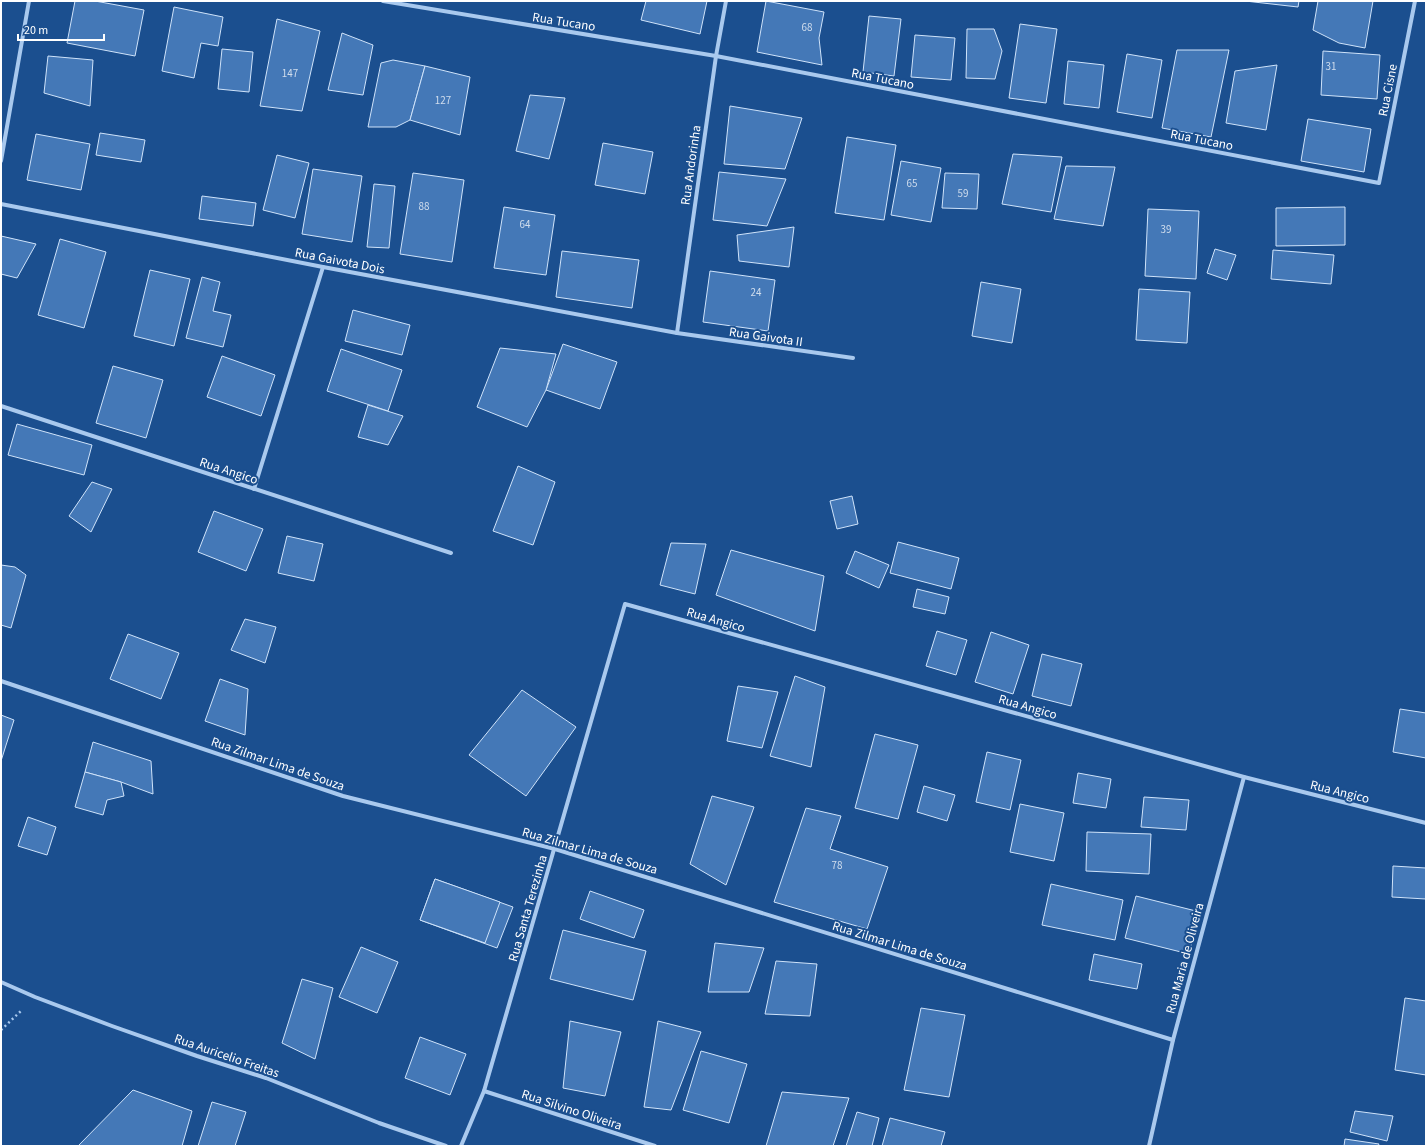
<svg xmlns="http://www.w3.org/2000/svg" width="1427" height="1147" viewBox="0 0 1427 1147" font-family="'Source Sans 3',sans-serif">
	<rect width="100%" height="100%" fill="#1b4f8f"/>
	<!-- building -->
	<g fill="#4478b7" stroke="#cfe3fa">
		<polygon points="75,1 95,1 144,10 135,56 67,43"/>
		<polygon points="646,1 707,1 700,34 641,20"/>
		<polygon points="766,1 824,12 819,38 822,65 757,52"/>
		<polygon points="1245,1 1299,1 1298,7"/>
		<polygon points="1318,1 1373,1 1365,48 1339,43 1313,30"/>
		<polygon points="174,7 223,17 218,46 201,43 194,78 162,71"/>
		<polygon points="869,16 901,19 894,76 863,72"/>
		<polygon points="277,19 320,31 302,111 260,106"/>
		<polygon points="1020,24 1057,29 1046,103 1009,98"/>
		<polygon points="967,29 994,29 1002,51 995,79 966,78"/>
		<polygon points="342,33 373,45 363,95 328,90"/>
		<polygon points="915,35 955,38 951,80 911,77"/>
		<polygon points="222,49 253,52 249,92 218,89"/>
		<polygon points="1177,50 1229,50 1211,137 1162,128"/>
		<polygon points="1323,51 1380,55 1377,99 1321,95"/>
		<polygon points="1127,54 1162,60 1152,118 1117,112"/>
		<polygon points="48,56 93,60 90,106 44,93"/>
		<polygon points="393,60 425,66 410,120 396,127 368,127 381,63"/>
		<polygon points="1068,61 1104,65 1099,108 1064,104"/>
		<polygon points="1277,65 1266,130 1226,123 1235,71"/>
		<polygon points="425,66 470,77 460,135 410,120"/>
		<polygon points="530,95 565,98 549,159 516,151"/>
		<polygon points="730,106 802,118 785,169 724,164"/>
		<polygon points="1308,119 1371,129 1364,172 1301,161"/>
		<polygon points="100,133 145,140 141,162 96,155"/>
		<polygon points="36,134 90,144 81,190 27,180"/>
		<polygon points="847,137 896,145 884,220 835,213"/>
		<polygon points="603,143 653,152 645,194 595,185"/>
		<polygon points="1013,154 1062,157 1051,212 1002,204"/>
		<polygon points="277,155 309,163 295,218 263,210"/>
		<polygon points="901,161 941,168 931,222 891,215"/>
		<polygon points="1066,166 1115,167 1103,226 1054,219"/>
		<polygon points="313,169 362,176 352,242 302,234"/>
		<polygon points="719,172 786,179 767,226 713,220"/>
		<polygon points="413,173 464,180 452,262 400,254"/>
		<polygon points="945,173 979,174 977,209 942,208"/>
		<polygon points="374,184 395,186 389,248 367,247"/>
		<polygon points="202,196 256,203 253,226 199,219"/>
		<polygon points="504,207 555,215 546,275 494,268"/>
		<polygon points="1345,207 1345,245 1276,246 1276,208"/>
		<polygon points="1148,209 1199,211 1196,279 1145,276"/>
		<polygon points="794,227 789,267 739,261 737,235"/>
		<polygon points="1,236 36,244 17,278 1,274"/>
		<polygon points="60,239 106,252 84,328 38,315"/>
		<polygon points="1215,249 1236,255 1227,280 1207,273"/>
		<polygon points="1273,250 1334,255 1331,284 1271,279"/>
		<polygon points="562,251 639,260 632,308 556,297"/>
		<polygon points="150,270 190,279 174,346 134,336"/>
		<polygon points="710,271 775,280 768,331 703,322"/>
		<polygon points="202,277 220,282 213,311 231,315 223,347 186,338"/>
		<polygon points="981,282 1021,289 1012,343 972,336"/>
		<polygon points="1139,289 1190,292 1187,343 1136,340"/>
		<polygon points="353,310 410,325 402,355 345,341"/>
		<polygon points="563,344 617,362 600,409 546,390"/>
		<polygon points="500,348 556,354 546,390 527,427 477,407"/>
		<polygon points="341,349 402,370 388,411 327,391"/>
		<polygon points="222,356 275,375 261,416 207,397"/>
		<polygon points="113,366 163,380 146,438 96,423"/>
		<polygon points="368,405 403,416 388,445 358,437"/>
		<polygon points="17,424 92,445 84,475 8,455"/>
		<polygon points="518,466 555,482 533,545 493,531"/>
		<polygon points="92,482 112,489 91,532 69,516"/>
		<polygon points="852,496 858,524 837,529 830,501"/>
		<polygon points="214,511 263,529 246,571 198,552"/>
		<polygon points="287,536 323,544 314,581 278,573"/>
		<polygon points="898,542 959,558 951,589 890,573"/>
		<polygon points="671,543 706,544 695,594 660,585"/>
		<polygon points="731,550 824,576 815,631 716,595"/>
		<polygon points="855,551 889,565 879,588 846,573"/>
		<polygon points="1,565 15,567 26,575 11,628 1,625"/>
		<polygon points="917,589 949,597 945,614 913,607"/>
		<polygon points="245,619 276,627 265,663 231,650"/>
		<polygon points="937,631 967,640 956,675 926,666"/>
		<polygon points="991,632 1029,645 1013,694 975,682"/>
		<polygon points="128,634 179,653 161,699 110,679"/>
		<polygon points="1042,654 1082,664 1071,706 1032,696"/>
		<polygon points="795,676 825,687 811,767 770,756"/>
		<polygon points="220,679 248,689 245,735 205,721"/>
		<polygon points="738,686 778,692 762,748 727,741"/>
		<polygon points="522,690 576,727 526,796 469,755"/>
		<polygon points="1400,709 1426,713 1426,758 1393,752"/>
		<polygon points="1,715 14,720 1,761"/>
		<polygon points="875,734 918,745 898,819 855,808"/>
		<polygon points="93,742 151,761 153,794 121,782 85,772"/>
		<polygon points="987,752 1021,760 1010,810 976,802"/>
		<polygon points="85,772 121,782 124,796 107,800 103,815 75,807"/>
		<polygon points="1078,773 1111,779 1106,808 1073,803"/>
		<polygon points="924,786 955,795 947,821 917,812"/>
		<polygon points="712,796 754,807 726,885 690,864"/>
		<polygon points="1144,797 1189,800 1186,830 1141,827"/>
		<polygon points="1020,804 1064,813 1054,861 1010,852"/>
		<polygon points="806,808 841,816 830,849 888,867 867,929 774,902"/>
		<polygon points="28,817 56,827 47,855 18,846"/>
		<polygon points="1087,832 1151,834 1149,874 1086,871"/>
		<polygon points="1393,866 1426,868 1426,899 1392,897"/>
		<polygon points="435,879 513,907 497,948 420,920"/>
		<polygon points="435,879 500,902 485,943 420,920"/>
		<polygon points="1051,884 1123,900 1115,940 1042,925"/>
		<polygon points="590,891 644,910 634,938 580,919"/>
		<polygon points="1136,896 1200,912 1189,954 1125,938"/>
		<polygon points="563,930 646,951 633,1000 550,979"/>
		<polygon points="715,943 764,948 749,992 708,992"/>
		<polygon points="361,947 398,962 377,1013 339,997"/>
		<polygon points="1094,954 1142,964 1137,989 1089,980"/>
		<polygon points="776,961 817,964 810,1016 765,1014"/>
		<polygon points="302,979 333,988 315,1059 282,1043"/>
		<polygon points="1405,998 1426,1001 1426,1075 1395,1070"/>
		<polygon points="921,1008 965,1015 949,1097 904,1090"/>
		<polygon points="570,1021 621,1032 605,1096 563,1088"/>
		<polygon points="658,1021 701,1032 671,1110 644,1107"/>
		<polygon points="420,1037 466,1054 450,1095 405,1078"/>
		<polygon points="701,1051 747,1064 729,1123 683,1110"/>
		<polygon points="133,1090 192,1111 182,1146 78,1146"/>
		<polygon points="782,1092 849,1098 833,1146 766,1146"/>
		<polygon points="212,1102 246,1112 235,1146 198,1146"/>
		<polygon points="1355,1111 1393,1116 1387,1141 1350,1132"/>
		<polygon points="857,1112 879,1118 872,1146 846,1146"/>
		<polygon points="890,1118 945,1132 941,1146 882,1146"/>
		<polygon points="1345,1139 1379,1144 1378,1146 1344,1146"/>
	</g>
	<g fill="none" stroke-linecap="round" stroke-linejoin="round">
		<!-- path -->
		<polyline stroke="#a9c9ee" stroke-width="2.5" stroke-dasharray="2 3" stroke-linecap="butt" points="1,1030 22,1010"/>
		<!-- street -->
		<g stroke="#a9c9ee" stroke-width="4">
			<polyline points="383,1 716,56 1379,183 1415,1"/>
			<polyline points="1,161 29,1"/>
			<polyline points="1,204 323,267 677,333 853,358"/>
			<polyline points="677,333 716,56 726,1"/>
			<polyline points="1,406 451,553"/>
			<polyline points="254,489 323,267"/>
			<polyline points="1,681 343,796 555,849 1173,1040"/>
			<polyline points="1,982 35,997 112,1026 197,1056 266,1078 379,1123 446,1146"/>
			<polyline points="484,1091 655,1146"/>
			<polyline points="461,1146 484,1091 625,604 1244,777 1426,823"/>
			<polyline points="1149,1146 1173,1040 1244,777"/>
		</g>
	</g>
	<g text-anchor="middle" stroke-width="4" stroke-linejoin="round" paint-order="stroke">
		<!-- number labels -->
		<g font-size="11" fill="#d0dded">
			<text x="807" y="31">68</text>
			<text x="1331" y="70">31</text>
			<text x="290" y="77">147</text>
			<text x="443" y="104">127</text>
			<text x="912" y="187">65</text>
			<text x="963" y="197">59</text>
			<text x="424" y="210">88</text>
			<text x="525" y="228">64</text>
			<text x="1166" y="233">39</text>
			<text x="756" y="296">24</text>
			<text x="837" y="869">78</text>
		</g>
		<!-- street labels -->
		<g font-size="13" fill="#fff" stroke="#1b4f8f">
			<text transform="translate(564 21) rotate(9)" y="5">Rua Tucano</text>
			<text transform="translate(883 78) rotate(11)" y="5">Rua Tucano</text>
			<text transform="translate(1387 90) rotate(-79)" y="5">Rua Cisne</text>
			<text transform="translate(1202 139) rotate(11)" y="5">Rua Tucano</text>
			<text transform="translate(690 165) rotate(-82)" y="5">Rua Andorinha</text>
			<text transform="translate(340 260) rotate(11)" y="5">Rua Gaivota Dois</text>
			<text transform="translate(766 336) rotate(8)" y="5">Rua Gaivota II</text>
			<text transform="translate(229 470) rotate(18)" y="5">Rua Angico</text>
			<text transform="translate(716 619) rotate(16)" y="5">Rua Angico</text>
			<text transform="translate(1028 706) rotate(16)" y="5">Rua Angico</text>
			<text transform="translate(278 763) rotate(19)" y="5">Rua Zilmar Lima de Souza</text>
			<text transform="translate(1340 791) rotate(14)" y="5">Rua Angico</text>
			<text transform="translate(590 850) rotate(16)" y="5">Rua Zilmar Lima de Souza</text>
			<text transform="translate(527 908) rotate(-74)" y="5">Rua Santa Terezinha</text>
			<text transform="translate(900 945) rotate(17)" y="5">Rua Zilmar Lima de Souza</text>
			<text transform="translate(1184 958) rotate(-75)" y="5">Rua Maria de Oliveira</text>
			<text transform="translate(227 1055) rotate(19)" y="5">Rua Auricelio Freitas</text>
			<text transform="translate(572 1109) rotate(18)" y="5">Rua Silvino Oliveira</text>
		</g>
	</g>
	<!-- border -->
	<rect width="1427" height="1147" fill="none" stroke="#ffffff" stroke-width="4"/>
	<!-- scale -->
	<path d="M18 34v6h86v-6" fill="none" stroke="#ffffff" stroke-width="2"/>
	<text x="24" y="34" font-size="12" fill="#ffffff" stroke="#1b4f8f" stroke-width="3" paint-order="stroke">20 m</text>
</svg>
